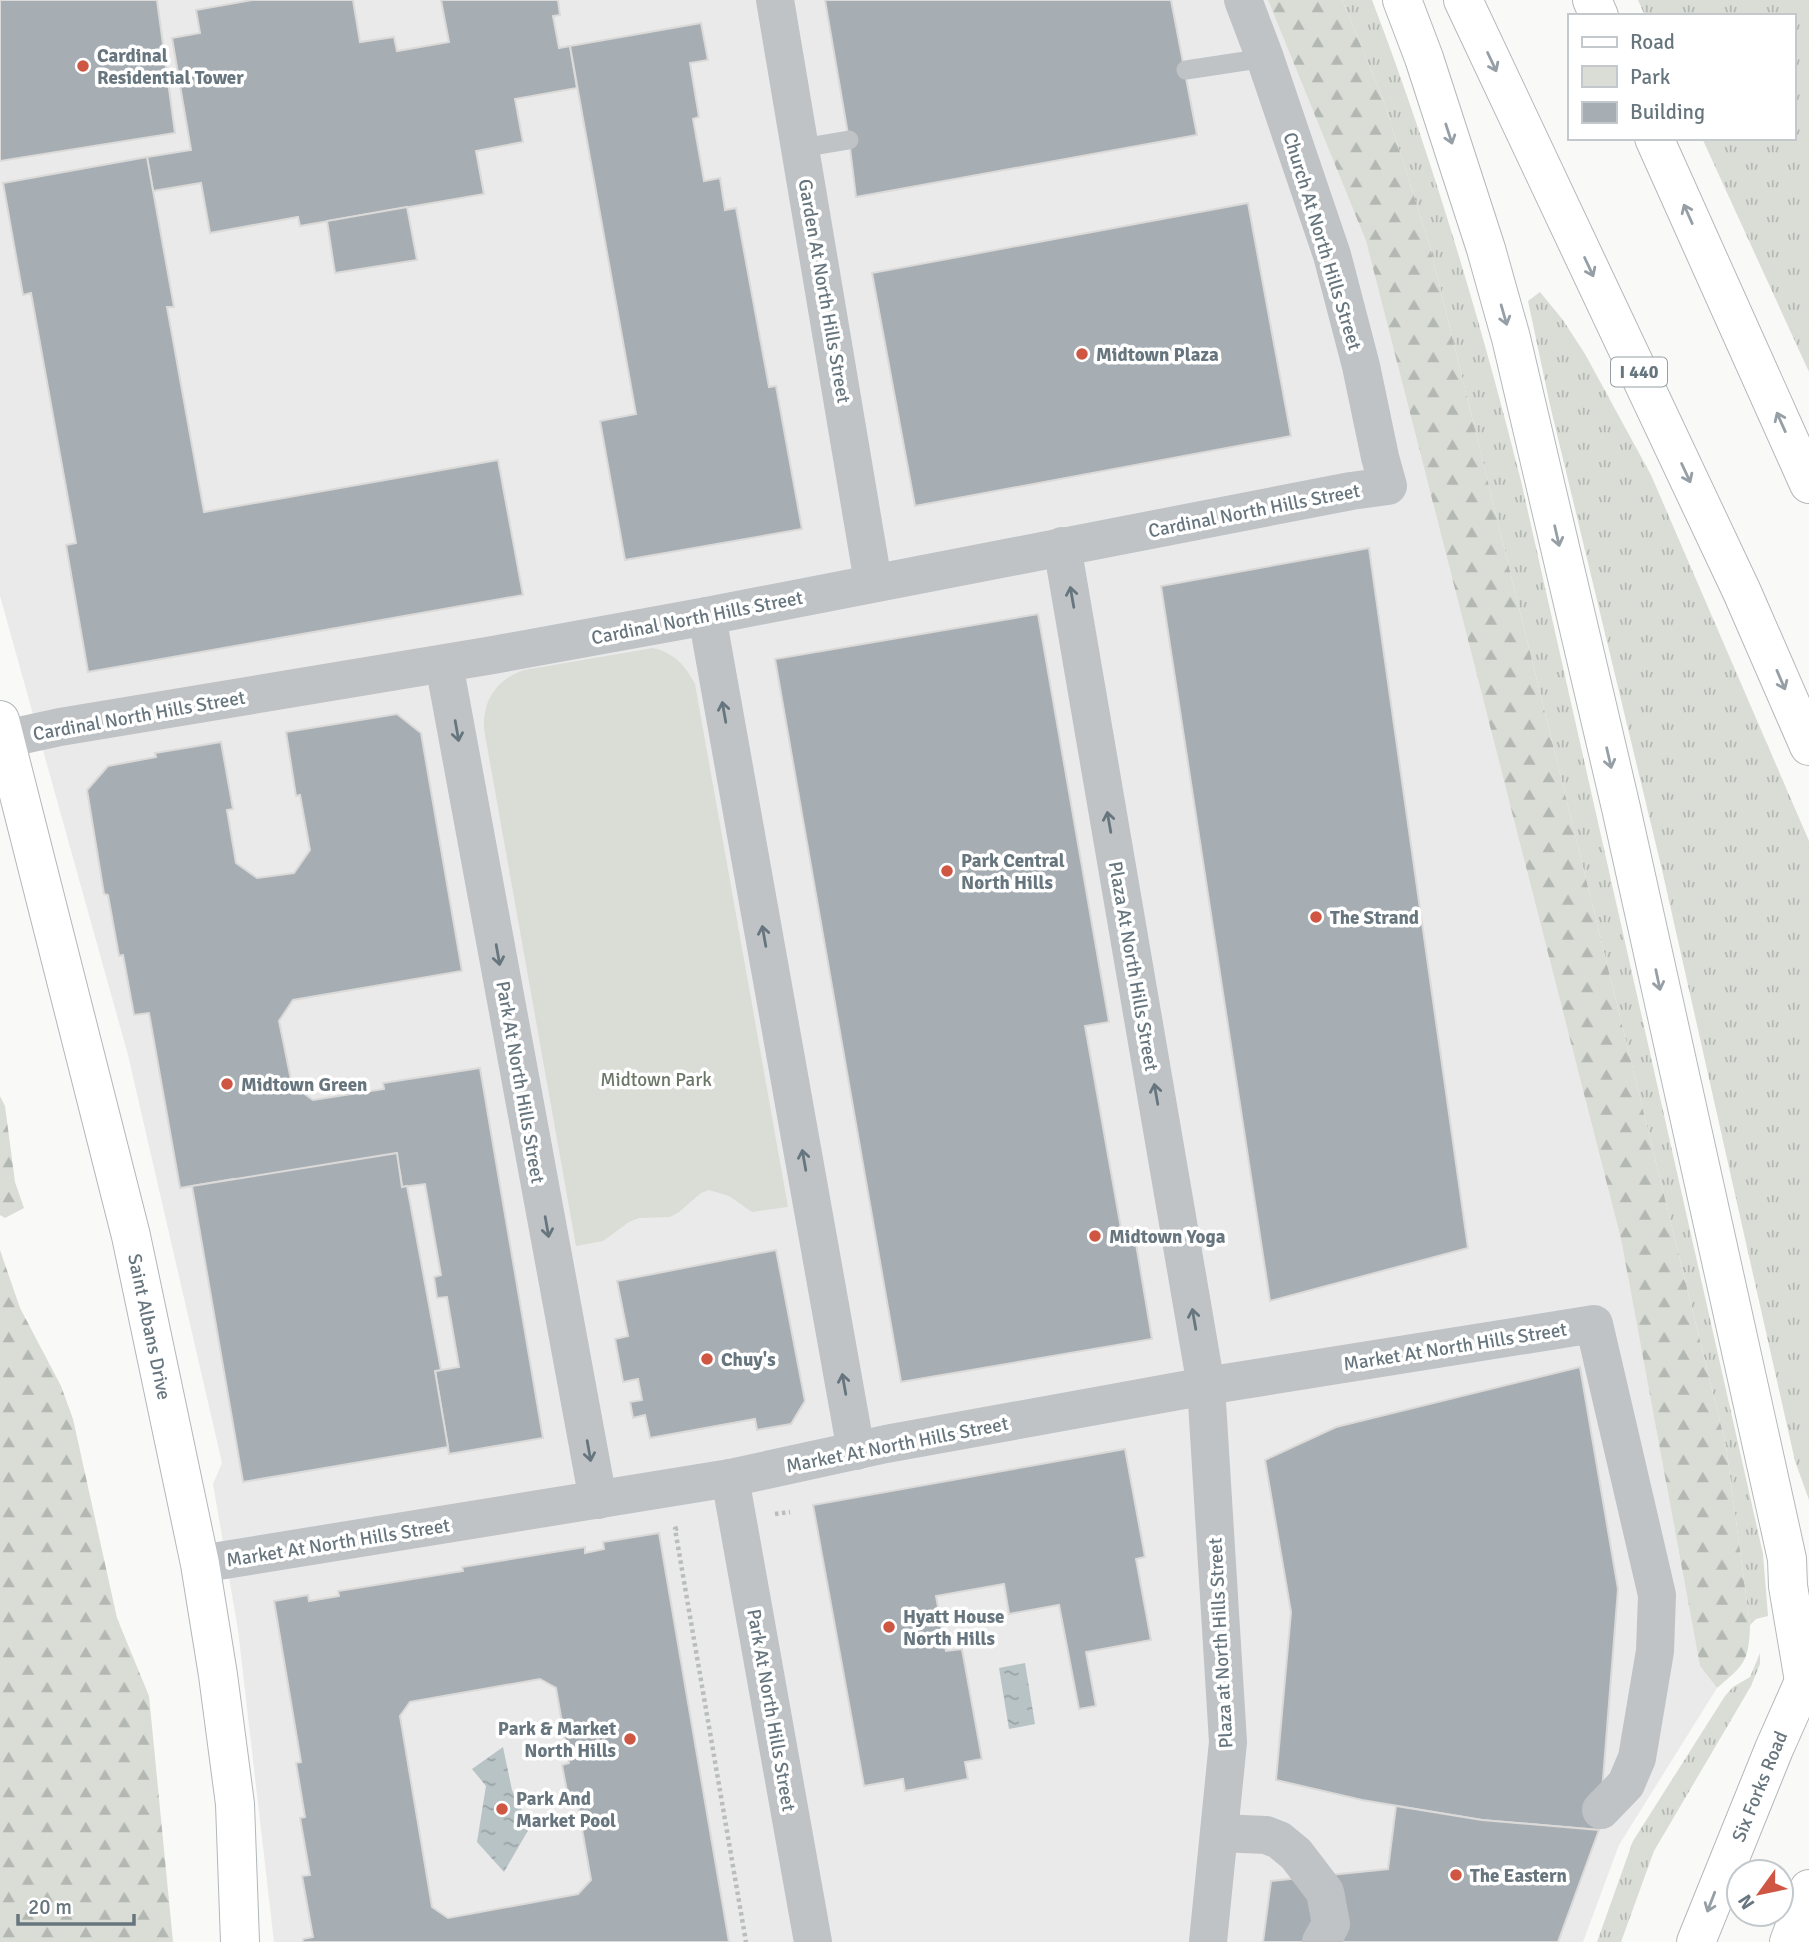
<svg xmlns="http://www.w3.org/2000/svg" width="1809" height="1942" viewBox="0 0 1809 1942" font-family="Signika,sans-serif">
	<defs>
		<pattern id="grass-tufts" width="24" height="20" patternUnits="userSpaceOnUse" patternTransform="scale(1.75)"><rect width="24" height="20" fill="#d9ddd6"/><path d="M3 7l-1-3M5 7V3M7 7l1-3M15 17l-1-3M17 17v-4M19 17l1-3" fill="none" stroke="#b4b8b3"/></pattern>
		<pattern id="forest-firs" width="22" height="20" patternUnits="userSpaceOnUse" patternTransform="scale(1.75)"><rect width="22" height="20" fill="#d9ddd6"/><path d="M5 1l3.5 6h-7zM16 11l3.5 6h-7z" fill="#b4b8b3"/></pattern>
		<pattern id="water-ripples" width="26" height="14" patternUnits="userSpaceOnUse" patternTransform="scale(1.75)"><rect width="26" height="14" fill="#b8c3c6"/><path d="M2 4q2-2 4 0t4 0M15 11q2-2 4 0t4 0" fill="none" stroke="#99a3a6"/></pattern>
	</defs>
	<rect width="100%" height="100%" fill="#f9f9f7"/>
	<!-- built -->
	<polygon fill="#eaeaea" points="0,0 1268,0 1366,241 1621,1239 1700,1666 1717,1688 1619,1845 1583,1942 274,1942 238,1630 213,1484 222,1463 128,1055 0,596"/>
	<!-- grass -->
	<g fill="url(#grass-tufts)">
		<path d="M1342,0H1372C1432,157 1480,319 1521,481L1763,1554L1768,1616L1756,1619L1750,1625L1726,1446L1429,243L1383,99Z"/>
		<polygon points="1638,0 1809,0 1809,372 1702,138 1793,138 1793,16 1645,16"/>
		<polygon points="1540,292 1563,320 1585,354 1651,475 1809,841 1809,1500 1795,1461 1663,874 1550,405 1528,301"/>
		<polygon points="1760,1653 1760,1664 1751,1686 1654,1851 1621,1942 1597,1942 1633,1841 1725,1696 1733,1687 1750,1677"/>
	</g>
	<!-- forest -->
	<g fill="url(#forest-firs)">
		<path d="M1268,0H1342L1383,99L1429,243L1726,1446L1750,1625C1749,1662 1744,1665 1717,1688L1700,1666L1621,1239L1366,241Z"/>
		<polygon points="0,1096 5,1106 15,1182 24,1208 5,1218 0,1215"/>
		<polygon points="0,1250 20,1308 61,1386 73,1419 117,1618 149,1696 173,1942 0,1942"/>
	</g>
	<!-- green -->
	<path fill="#d9ddd6" d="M653,648C674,653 685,665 695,684L788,1207L752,1212L729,1196L709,1190L701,1193L679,1212L670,1217L639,1218L629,1222L603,1241L576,1246L484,729C483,700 496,680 524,670Z"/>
	<!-- water -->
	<g fill="url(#water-ripples)">
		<polygon points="1025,1663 1035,1724 1009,1729 999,1668"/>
		<polygon points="503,1747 512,1790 530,1827 504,1872 477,1842 486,1786 472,1769"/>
	</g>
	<!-- building -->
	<g fill="#a7aeb3" stroke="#dbdad9" stroke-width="2" fill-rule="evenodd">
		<polygon points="0,0 157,0 175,133 0,161"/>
		<polygon points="252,0 353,0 360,42 394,37 397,51 449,42 441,0 558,0 560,15 553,16 559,48 570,46 577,88 515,99 523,142 476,151 484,194 300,226 298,217 210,233 201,183 153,191 147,157 191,150 172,38 200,33 196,10"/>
		<polygon points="825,0 1171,0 1197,135 856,197 849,140"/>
		<polygon points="701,23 708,60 690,63 699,117 693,119 704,181 720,178 725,210 736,208 769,387 776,386 802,529 625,560 600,421 636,414 570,46"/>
		<polygon points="147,157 174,307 167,307 204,512 498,460 523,595 88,672 66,545 76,543 31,293 23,295 3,183"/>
		<polygon points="1248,203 1291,436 915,506 872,273"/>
		<polygon points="407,207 417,260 335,273 327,221"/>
		<polygon points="1369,548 1468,1248 1270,1301 1161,586"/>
		<polygon points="1038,614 1109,1022 1085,1026 1122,1234 1134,1232 1152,1339 901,1382 775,659"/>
		<polygon points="397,714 421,733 462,971 293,1000 279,1021 292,1085 313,1100 384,1089 383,1083 480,1068 543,1438 449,1454 435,1371 459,1367 447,1297 437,1298 434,1277 441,1275 425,1184 402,1187 400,1173 370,1178 367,1163 235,1186 234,1179 180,1188 149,1013 134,1015 123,955 119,956 108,895 104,894 87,790 108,766 156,757 155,753 221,742 233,809 227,810 236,863 257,878 294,873 310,850 300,795 296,796 286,732"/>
		<polygon points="397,1153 402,1187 407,1186 441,1370 435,1371 448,1447 243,1482 192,1186"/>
		<polygon points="776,1250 805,1401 791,1424 757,1430 755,1419 650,1438 645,1415 633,1418 630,1402 642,1400 638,1379 623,1382 615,1339 628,1336 617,1281"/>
		<polygon points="1580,1367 1618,1589 1599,1830 1482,1820 1362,1800 1276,1780 1291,1612 1265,1460 1336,1427"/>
		<polygon points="1125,1449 1145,1557 1136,1559 1151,1640 1086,1652 1096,1706 1079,1709 1059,1605 1009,1614 1004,1584 936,1596 946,1651 962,1649 982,1759 965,1762 968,1779 905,1791 903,1779 864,1786 813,1505"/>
		<path d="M659,1533L729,1942H303V1939L313,1937L302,1876L310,1875L300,1818L305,1817L296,1763L301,1762L274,1601L308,1595L309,1601L339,1596L338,1591L463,1571L462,1567L585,1547V1553L604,1549L603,1542ZM540,1679L556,1688L569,1763L562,1765L570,1807L578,1806L591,1880L578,1894L448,1918L432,1907L400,1716L410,1702Z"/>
		<polygon points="1396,1806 1482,1820 1599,1830 1558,1942 1263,1942 1271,1881 1388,1869"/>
	</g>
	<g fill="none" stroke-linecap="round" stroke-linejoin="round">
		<!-- secondary casing -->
		<g stroke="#b1b7bb" stroke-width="40">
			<g id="secondary">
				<path id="s1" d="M0,720L131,1236L200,1564L218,1675L235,1804L240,1942"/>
			</g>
		</g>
		<!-- primary casing -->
		<g stroke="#b3b8ba" stroke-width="40">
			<g id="primary">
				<path id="s2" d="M1696,1942L1774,1749L1809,1670"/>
				<polyline points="1789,1942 1809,1889"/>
			</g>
		</g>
		<!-- highway casing -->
		<g stroke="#b5b8bb" stroke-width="40">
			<g id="highway">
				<polyline points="1402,0 1424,58 1486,249 1511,338 1621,808 1787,1559 1788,1586 1804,1681"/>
				<polyline points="1463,0 1742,592 1809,746"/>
				<polyline points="1592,0 1599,16"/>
				<polyline points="1654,138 1809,484"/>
			</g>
		</g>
		<!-- path -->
		<g stroke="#b9bdbe" stroke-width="4.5" stroke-dasharray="3.5 3.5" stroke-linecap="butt">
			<polyline points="775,1514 790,1512"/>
			<polyline points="678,1528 675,1529 746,1942"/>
		</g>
		<!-- lane -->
		<g stroke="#bfc3c6" stroke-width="19">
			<polyline points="1186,70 1265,58"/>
			<polyline points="801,148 849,140"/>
		</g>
		<!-- street -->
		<g stroke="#bfc3c6" stroke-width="38">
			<polyline points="775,0 873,582"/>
			<polyline points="1062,546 1206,1386 1228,1742 1208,1942"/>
			<polyline points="707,616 856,1451"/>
			<polyline points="444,664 598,1500"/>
			<polyline points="5,739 60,727 493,655 707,616 1351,491 1388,486 1380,457 1361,366 1332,255 1265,58 1243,0"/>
			<polyline points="730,1478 813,1942"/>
			<polyline points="200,1564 730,1478 886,1444 1206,1386 1594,1324 1657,1595 1655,1651 1637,1758 1626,1784 1601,1810"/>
			<polyline points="1219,1833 1266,1835 1279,1840 1296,1854 1325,1892 1331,1924 1321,1942"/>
		</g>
		<!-- secondary -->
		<use href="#secondary" stroke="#fff" stroke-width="38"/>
		<!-- primary -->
		<use href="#primary" stroke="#fff" stroke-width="38"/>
		<!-- highway -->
		<use href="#highway" stroke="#fff" stroke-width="38"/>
	</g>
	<!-- one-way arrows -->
	<defs><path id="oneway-shaft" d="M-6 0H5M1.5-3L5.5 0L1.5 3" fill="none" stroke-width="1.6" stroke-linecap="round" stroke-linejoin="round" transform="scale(1.75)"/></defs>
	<g stroke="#959fa5">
		<use href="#oneway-shaft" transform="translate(1492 62) rotate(65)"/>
		<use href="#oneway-shaft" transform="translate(1449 134) rotate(72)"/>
		<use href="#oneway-shaft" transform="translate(1688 214) rotate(-114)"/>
		<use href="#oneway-shaft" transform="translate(1589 267) rotate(65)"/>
		<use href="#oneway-shaft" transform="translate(1504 315) rotate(74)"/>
		<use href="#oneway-shaft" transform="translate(1781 422) rotate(-114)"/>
		<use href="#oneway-shaft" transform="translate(1686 473) rotate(65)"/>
		<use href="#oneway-shaft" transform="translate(1557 536) rotate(77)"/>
		<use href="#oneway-shaft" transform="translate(1781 680) rotate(67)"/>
		<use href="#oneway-shaft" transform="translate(1609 758) rotate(77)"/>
		<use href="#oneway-shaft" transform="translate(1658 980) rotate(78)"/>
		<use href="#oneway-shaft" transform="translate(1711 1902) rotate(111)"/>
	</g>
	<g stroke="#67767e">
		<use href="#oneway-shaft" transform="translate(1072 597) rotate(-100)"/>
		<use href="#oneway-shaft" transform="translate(724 712) rotate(-100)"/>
		<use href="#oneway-shaft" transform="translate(457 731) rotate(80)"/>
		<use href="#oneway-shaft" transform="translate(1109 822) rotate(-100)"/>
		<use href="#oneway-shaft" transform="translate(764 936) rotate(-100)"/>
		<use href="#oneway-shaft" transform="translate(498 955) rotate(80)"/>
		<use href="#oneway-shaft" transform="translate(1156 1094) rotate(-100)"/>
		<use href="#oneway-shaft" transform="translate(804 1160) rotate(-100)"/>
		<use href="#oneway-shaft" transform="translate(547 1227) rotate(80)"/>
		<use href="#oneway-shaft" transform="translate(1194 1319) rotate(-100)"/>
		<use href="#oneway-shaft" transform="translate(844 1384) rotate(-100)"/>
		<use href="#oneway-shaft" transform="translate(589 1451) rotate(80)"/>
	</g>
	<!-- markers -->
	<g fill="#ce5642" stroke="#fff" stroke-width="2.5">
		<circle cx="83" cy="66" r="7"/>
		<circle cx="1082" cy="354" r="7"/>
		<circle cx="947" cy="871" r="7"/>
		<circle cx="1316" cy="917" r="7"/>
		<circle cx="227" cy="1084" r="7"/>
		<circle cx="1095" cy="1236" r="7"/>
		<circle cx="707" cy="1359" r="7"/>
		<circle cx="889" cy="1627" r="7"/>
		<circle cx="630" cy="1739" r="7"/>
		<circle cx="502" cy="1809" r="7"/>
		<circle cx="1456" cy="1875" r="7"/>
	</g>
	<g text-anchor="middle" stroke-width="7" stroke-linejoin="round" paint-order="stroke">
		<!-- shield labels -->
		<rect fill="#fff" stroke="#959fa5" stroke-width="2" x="1611" y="357.5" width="56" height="29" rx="5"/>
		<g font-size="18" font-weight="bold" fill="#67767e">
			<text x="1639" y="378">I 440</text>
		</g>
		<!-- poi labels -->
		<g font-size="19" font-weight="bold" fill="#67767e" stroke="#fff" text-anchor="start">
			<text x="97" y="62">Cardinal<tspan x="97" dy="22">Residential Tower</tspan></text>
			<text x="1096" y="361">Midtown Plaza</text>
			<text x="961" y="867">Park Central<tspan x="961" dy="22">North Hills</tspan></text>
			<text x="1330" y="924">The Strand</text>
			<text x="241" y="1091">Midtown Green</text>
			<text x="1109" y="1243">Midtown Yoga</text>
			<text x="721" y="1366">Chuy's</text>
			<text x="903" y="1623">Hyatt House<tspan x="903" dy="22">North Hills</tspan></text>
			<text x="616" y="1735" text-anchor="end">Park &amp; Market<tspan x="616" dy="22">North Hills</tspan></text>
			<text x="516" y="1805">Park And<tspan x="516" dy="22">Market Pool</tspan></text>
			<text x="1470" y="1882">The Eastern</text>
		</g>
		<!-- street labels -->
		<g font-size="19" fill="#67767e" stroke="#fff">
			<text transform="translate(1323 241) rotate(73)" y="7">Church At North Hills Street</text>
			<text transform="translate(825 291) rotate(80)" y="7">Garden At North Hills Street</text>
			<text transform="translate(1254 510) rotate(-11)" y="7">Cardinal North Hills Street</text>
			<text transform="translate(697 617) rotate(-11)" y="7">Cardinal North Hills Street</text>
			<text transform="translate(139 715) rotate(-10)" y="7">Cardinal North Hills Street</text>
			<text transform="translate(1134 966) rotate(80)" y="7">Plaza At North Hills Street</text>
			<text transform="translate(521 1082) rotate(80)" y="7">Park At North Hills Street</text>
			<text dy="7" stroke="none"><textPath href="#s1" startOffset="625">Saint Albans Drive</textPath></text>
			<text transform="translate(1455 1346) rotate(-9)" y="7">Market At North Hills Street</text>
			<text transform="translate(897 1444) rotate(-11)" y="7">Market At North Hills Street</text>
			<text transform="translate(338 1542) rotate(-9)" y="7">Market At North Hills Street</text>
			<text transform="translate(1220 1643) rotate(-93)" y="7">Plaza at North Hills Street</text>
			<text transform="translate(772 1710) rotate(80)" y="7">Park At North Hills Street</text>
			<text dy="7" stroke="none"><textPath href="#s2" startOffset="168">Six Forks Road</textPath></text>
		</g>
		<!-- park labels -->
		<g font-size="19" fill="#6a7766" stroke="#fff">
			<text x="656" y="1086">Midtown Park</text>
		</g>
	</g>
	<!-- legend -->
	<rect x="1568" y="14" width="228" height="126" fill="#ffffff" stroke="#c2c8cb" stroke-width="2"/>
	<rect x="1582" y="37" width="35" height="10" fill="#ffffff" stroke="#c2c8cb" stroke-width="2"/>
	<text x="1630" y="49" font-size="21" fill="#67767e">Road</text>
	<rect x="1582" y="66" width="35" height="21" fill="#d9ddd6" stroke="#c2c8cb" stroke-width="2"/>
	<text x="1630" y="84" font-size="21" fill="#67767e">Park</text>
	<rect x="1582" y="102" width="35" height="21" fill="#a7aeb3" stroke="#c2c8cb" stroke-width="2"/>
	<text x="1630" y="119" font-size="21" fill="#67767e">Building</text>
	<!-- north arrow -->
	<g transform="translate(1760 1893) rotate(237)"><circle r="33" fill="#ffffff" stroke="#c2c8cb" stroke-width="2"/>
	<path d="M0-5L12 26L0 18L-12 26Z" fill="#ce5642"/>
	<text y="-10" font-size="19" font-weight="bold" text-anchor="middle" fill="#67767e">N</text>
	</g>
	<!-- scale -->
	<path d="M18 1914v10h116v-10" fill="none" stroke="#67767e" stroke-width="3.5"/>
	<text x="28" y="1914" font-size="21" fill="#67767e" stroke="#ffffff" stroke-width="5" paint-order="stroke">20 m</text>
</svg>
